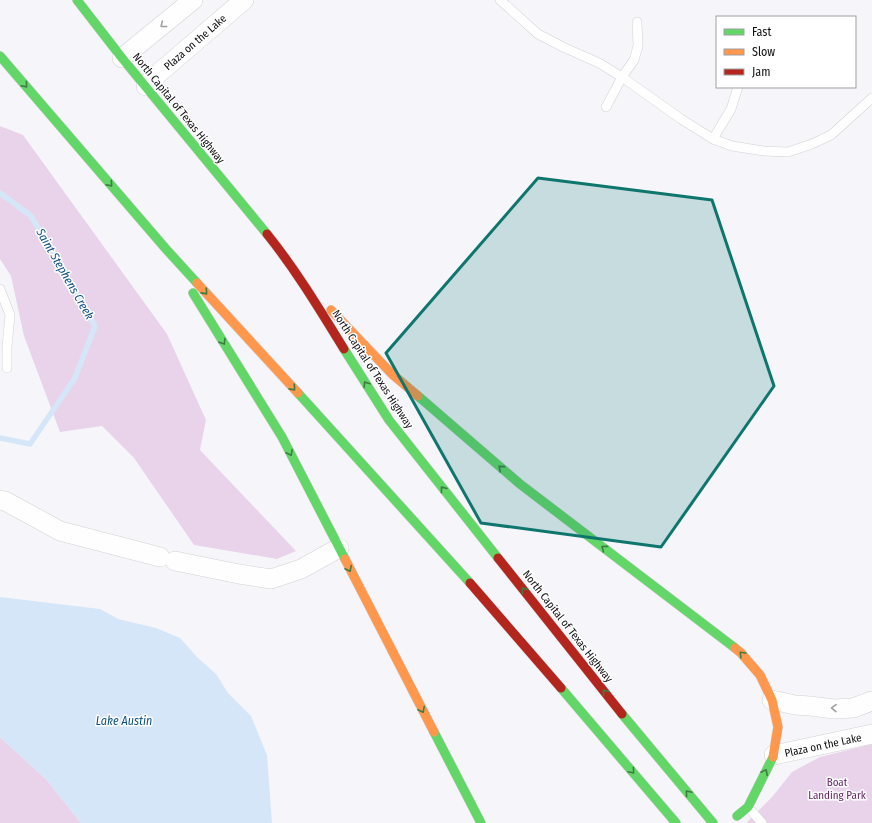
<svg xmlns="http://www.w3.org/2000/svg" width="872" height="823" viewBox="0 0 872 823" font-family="'Fira Sans Condensed',sans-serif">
	<rect width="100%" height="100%" fill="#f6f6fa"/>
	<!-- green -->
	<g fill="#e9d3eb">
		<polygon points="0,126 23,135 167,334 206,420 200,450 296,551 277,559 194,545 134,458 102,426 60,432 24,336 11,276 0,259"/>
		<polygon points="0,737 47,780 81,823 0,823"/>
		<polygon points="872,744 872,823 746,823 772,797 792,772 820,757"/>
	</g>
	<!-- water -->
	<polygon fill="#d5e6f8" points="0,597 100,609 118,619 156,628 180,638 197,657 216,674 228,693 251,716 267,755 272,823 81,823 47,780 0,737"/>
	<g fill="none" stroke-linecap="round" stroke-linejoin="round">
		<!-- stream -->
		<polyline stroke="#d5e6f8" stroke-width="5.5" points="0,193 31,216 95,326 75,378 30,444 0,438"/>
		<!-- lane casing -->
		<g stroke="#d2d2d5" stroke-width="10">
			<g id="lane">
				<polyline points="500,0 538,34 563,47 599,63 622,77 681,119 713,139 732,146 764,151 788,152 812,144 831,135 872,98"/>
				<polyline points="606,107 622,77 634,60 638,46 637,22"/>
				<polyline points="713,139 731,109 738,87"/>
				<polyline points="0,289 10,315 7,347 7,368"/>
				<polyline points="748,807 762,823"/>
			</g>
		</g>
		<!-- street casing -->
		<g stroke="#d2d2d5" stroke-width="20">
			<g id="street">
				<polyline points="122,58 193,0"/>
				<polyline points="146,86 160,72 244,0"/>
				<polyline points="0,500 5,501 60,531 160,557"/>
				<polyline points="175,561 239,574 271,579 301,569 339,548"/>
				<polyline points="772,700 795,705 810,706 834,709 853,708 872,701"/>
				<polyline points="774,755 872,734"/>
			</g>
		</g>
		<!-- fast casing -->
		<g stroke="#d2d2d5" stroke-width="10">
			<g id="fast">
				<polyline points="77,0 122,58 267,234"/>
				<polyline points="0,56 166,249 197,283"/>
				<polyline points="193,293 282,437 345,559"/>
				<polyline points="344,349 389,420 498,558"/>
				<polyline points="298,393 470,583"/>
				<polyline points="418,396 520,484 735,648"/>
				<polyline points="561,688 676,823"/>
				<polyline points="622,714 713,823"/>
				<polyline points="434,732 481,823"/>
				<polyline points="737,816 748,807 773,757"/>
			</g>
		</g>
		<!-- slow casing -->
		<g stroke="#d2d2d5" stroke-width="10">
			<g id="slow">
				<polyline points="197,283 298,393"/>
				<polyline points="331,310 392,374 418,396"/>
				<polyline points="345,559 434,732"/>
				<polyline points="735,648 741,653 760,675 772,700 778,727 773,757"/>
			</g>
		</g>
		<!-- jam casing -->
		<g stroke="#d2d2d5" stroke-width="10">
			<g id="jam">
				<path d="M267,234C296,270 320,310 344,349"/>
				<polyline points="498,558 622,714"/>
				<polyline points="470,583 561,688"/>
			</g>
		</g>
		<!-- lane -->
		<use href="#lane" stroke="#fefefe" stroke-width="9"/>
		<!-- street -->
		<use href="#street" stroke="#fefefe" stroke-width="19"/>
		<!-- fast -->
		<use href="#fast" stroke="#63d668" stroke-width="9"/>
		<!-- slow -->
		<use href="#slow" stroke="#ff974d" stroke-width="9"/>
		<!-- jam -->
		<use href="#jam" stroke="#b3261e" stroke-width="9"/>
	</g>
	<!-- one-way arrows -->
	<defs><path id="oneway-chevron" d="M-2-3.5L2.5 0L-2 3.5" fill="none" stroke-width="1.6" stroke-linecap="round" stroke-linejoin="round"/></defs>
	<g stroke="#9f9fa0">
		<use href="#oneway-chevron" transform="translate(163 25) rotate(141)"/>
		<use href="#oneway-chevron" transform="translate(834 708) rotate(-178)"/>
	</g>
	<g stroke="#3e7d42">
		<use href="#oneway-chevron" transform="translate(25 85) rotate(49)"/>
		<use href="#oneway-chevron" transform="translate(110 184) rotate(49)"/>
		<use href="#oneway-chevron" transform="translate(205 292) rotate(48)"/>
		<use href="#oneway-chevron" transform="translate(223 342) rotate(58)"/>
		<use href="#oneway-chevron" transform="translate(366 384) rotate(-122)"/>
		<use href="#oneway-chevron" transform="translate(293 388) rotate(48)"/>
		<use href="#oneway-chevron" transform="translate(290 453) rotate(63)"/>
		<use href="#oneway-chevron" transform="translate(501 468) rotate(-139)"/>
		<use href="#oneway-chevron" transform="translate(443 489) rotate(-128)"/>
		<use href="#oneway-chevron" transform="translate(604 548) rotate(-143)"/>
		<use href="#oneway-chevron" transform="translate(349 569) rotate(63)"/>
		<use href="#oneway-chevron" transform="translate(524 590) rotate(-128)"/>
		<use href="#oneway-chevron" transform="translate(742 654) rotate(-135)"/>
		<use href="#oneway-chevron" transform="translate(605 692) rotate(-128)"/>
		<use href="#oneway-chevron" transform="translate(422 710) rotate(63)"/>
		<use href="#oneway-chevron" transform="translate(632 771) rotate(50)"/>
		<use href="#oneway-chevron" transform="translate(765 772) rotate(-63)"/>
		<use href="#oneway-chevron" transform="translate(688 793) rotate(-130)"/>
	</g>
	<!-- marked area -->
	<path fill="#0f766e" fill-opacity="0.2" stroke="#0f766e" stroke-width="3" stroke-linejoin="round" d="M538,178L712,200L774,386L661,547L481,523L386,353Z"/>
	<g text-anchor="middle" stroke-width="3" stroke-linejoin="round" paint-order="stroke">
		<!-- street labels -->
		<g font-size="11" fill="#101013" stroke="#fff">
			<text transform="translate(195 42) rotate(-41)" y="4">Plaza on the Lake</text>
			<text transform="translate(179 108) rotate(51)" y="4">North Capital of Texas Highway</text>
			<text transform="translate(373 369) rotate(57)" y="4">North Capital of Texas Highway</text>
			<text transform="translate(568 626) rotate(52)" y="4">North Capital of Texas Highway</text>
			<text transform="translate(823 745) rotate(-12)" y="4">Plaza on the Lake</text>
		</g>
		<!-- park labels -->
		<g font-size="11" fill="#69256c" stroke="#fff">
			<text x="837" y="786">Boat<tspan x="837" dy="13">Landing Park</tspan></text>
		</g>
		<!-- water labels -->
		<g font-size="12" font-style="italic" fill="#0c5186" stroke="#fff">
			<text transform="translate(65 274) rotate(60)" y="4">Saint Stephens Creek</text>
			<text x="124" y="725">Lake Austin</text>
		</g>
	</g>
	<!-- legend -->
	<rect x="716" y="16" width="140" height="72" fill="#ffffff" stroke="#9f9fa1"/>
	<rect x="724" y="29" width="20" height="6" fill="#63d668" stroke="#9f9fa1"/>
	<text x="752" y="36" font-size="12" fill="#101013">Fast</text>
	<rect x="724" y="49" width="20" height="6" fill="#ff974d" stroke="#9f9fa1"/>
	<text x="752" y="56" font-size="12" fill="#101013">Slow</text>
	<rect x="724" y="69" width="20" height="6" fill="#b3261e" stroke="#9f9fa1"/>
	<text x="752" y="76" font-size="12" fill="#101013">Jam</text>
</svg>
